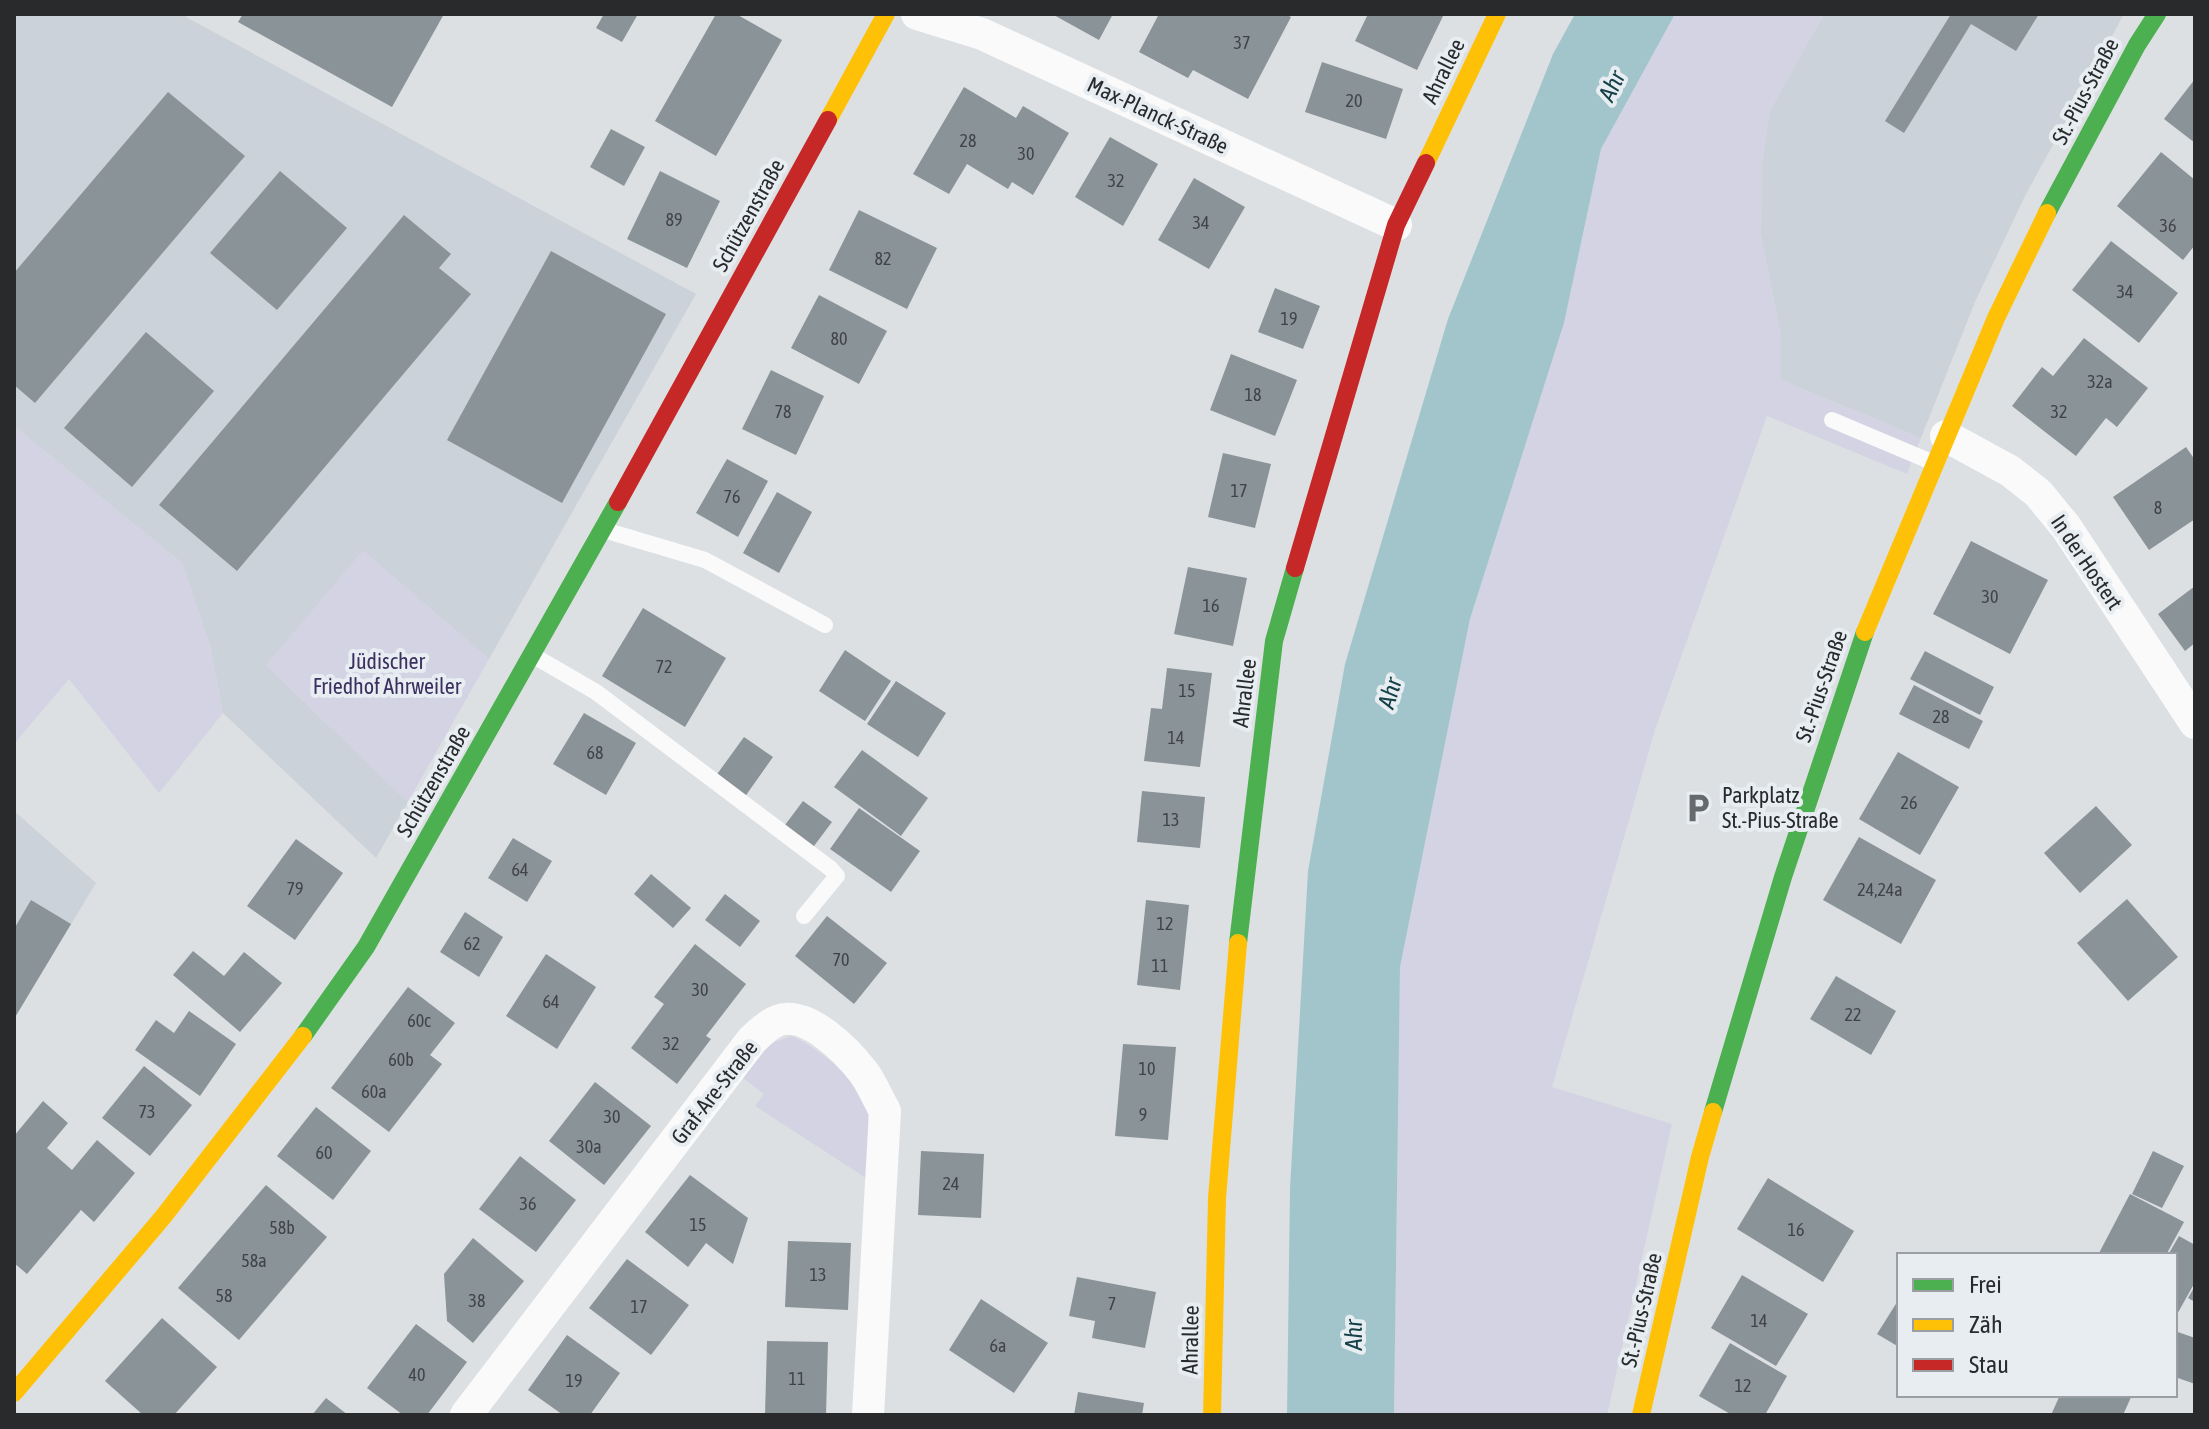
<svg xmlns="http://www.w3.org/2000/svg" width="2209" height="1429" viewBox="0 0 2209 1429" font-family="'Asap Condensed',sans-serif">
	<rect width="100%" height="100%" fill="#dde0e3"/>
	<!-- built -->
	<g fill="#ccd2d9">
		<polygon points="14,14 187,14 186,17 696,294 489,659 363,551 267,666 408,802 376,858 223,713 210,646 182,563 14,426"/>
		<polygon points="1824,14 2124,14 2024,198 1975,302 1921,438 1781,380 1781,337 1761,236 1762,161 1770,110"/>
		<polygon points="14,811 96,883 14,1019"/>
	</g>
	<!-- green -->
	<g fill="#d4d3e3">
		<polygon points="1675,14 1824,14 1770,110 1762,161 1761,236 1781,337 1781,380 1921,438 1907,474 1767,416 1655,730 1552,1087 1672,1124 1607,1415 1394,1415 1400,967 1470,619 1564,323 1601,149"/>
		<polygon points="14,426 182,563 210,646 223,713 159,793 69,679 14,744"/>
		<polygon points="363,550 489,659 408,802 266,665"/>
		<path d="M792,1036C815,1046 863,1082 867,1108C871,1130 867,1156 866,1178L755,1106L764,1094L743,1078L771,1043Z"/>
	</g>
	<!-- water -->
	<polygon fill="#a2c5cc" points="1575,14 1675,14 1601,149 1564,323 1470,619 1400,967 1394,1415 1287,1415 1290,1188 1308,871 1345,664 1448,319 1553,54"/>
	<!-- building -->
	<g fill="#8a9398">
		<polygon points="243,14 444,14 392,107 238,22"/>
		<polygon points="604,14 638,14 622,42 596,28"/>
		<polygon points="716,14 736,14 782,40 716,156 655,121"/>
		<polygon points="1052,14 1113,14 1099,40"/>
		<polygon points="1159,14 1285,14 1291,17 1248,99 1193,70 1188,78 1139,52"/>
		<polygon points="1368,14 1444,14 1417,70 1355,41"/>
		<polygon points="1951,14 2039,14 2016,51 1971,24 1904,133 1885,121"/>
		<polygon points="1322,62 1403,89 1386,139 1305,112"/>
		<polygon points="2195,79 2195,143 2164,119"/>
		<polygon points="964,87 1016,118 1023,106 1069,133 1033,195 1012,182 1008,189 967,164 949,194 913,174"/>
		<polygon points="168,92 245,156 35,403 14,385 14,273"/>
		<polygon points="611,129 645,147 624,186 590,167"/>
		<polygon points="1110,137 1158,164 1123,226 1075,197"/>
		<polygon points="2161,152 2195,180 2195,245 2183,260 2117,206"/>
		<polygon points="280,171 347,228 277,310 210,253"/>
		<polygon points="660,171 720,201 687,268 627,239"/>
		<polygon points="1194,178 1245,207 1209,269 1158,240"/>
		<polygon points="859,210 937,248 907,309 829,270"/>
		<polygon points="404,215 451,254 439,268 471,294 237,571 159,505"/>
		<polygon points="2111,241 2178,293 2139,343 2072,290"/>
		<polygon points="551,251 666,314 562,503 447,440"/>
		<polygon points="1275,288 1320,306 1303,349 1258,332"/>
		<polygon points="819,295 887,331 859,384 791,348"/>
		<polygon points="146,332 214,391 132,487 64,428"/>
		<polygon points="2084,338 2148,388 2117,427 2106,418 2076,456 2012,406 2042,367 2053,376"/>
		<polygon points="1231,354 1297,380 1275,436 1210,410"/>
		<polygon points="771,370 824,396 796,455 742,429"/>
		<polygon points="2186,447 2195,460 2195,519 2149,550 2113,497"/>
		<polygon points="1223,453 1271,464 1255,528 1208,517"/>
		<polygon points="727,459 768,481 738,537 696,513"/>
		<polygon points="777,492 812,512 779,573 743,553"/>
		<polygon points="1971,541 2048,580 2010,654 1933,614"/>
		<polygon points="1188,567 1247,578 1233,646 1174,634"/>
		<polygon points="2195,586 2195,643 2185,651 2158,614"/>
		<polygon points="643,608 726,658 685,727 602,676"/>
		<polygon points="845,650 891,681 865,721 819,691"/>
		<polygon points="1925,651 1994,687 1980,715 1910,679"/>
		<polygon points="1167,668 1212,673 1200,767 1144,761 1151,708 1162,709"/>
		<polygon points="896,681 946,713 918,757 867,724"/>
		<polygon points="1914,685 1983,721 1969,749 1899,714"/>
		<polygon points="584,713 636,743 606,795 553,764"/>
		<polygon points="744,737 773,757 744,798 715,777"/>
		<polygon points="862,750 928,798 901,836 834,787"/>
		<polygon points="1898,752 1959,787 1920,855 1859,819"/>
		<polygon points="1142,791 1205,797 1200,848 1137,842"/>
		<polygon points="803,801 832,822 811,850 782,829"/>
		<polygon points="2096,806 2132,845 2080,893 2044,853"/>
		<polygon points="859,808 920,851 891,892 830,849"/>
		<polygon points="1859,837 1936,880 1901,944 1823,900"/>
		<polygon points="513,838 552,861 527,902 488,878"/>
		<polygon points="296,839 343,873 295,940 247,906"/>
		<polygon points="651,874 691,908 673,928 634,894"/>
		<polygon points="725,894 760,921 740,947 705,920"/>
		<polygon points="2127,899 2178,957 2128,1001 2077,943"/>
		<polygon points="31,900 71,924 14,1019 14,929"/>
		<polygon points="1146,900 1189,905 1180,990 1137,985"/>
		<polygon points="465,912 503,937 479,977 440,952"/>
		<polygon points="827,916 887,963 854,1004 795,956"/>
		<polygon points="695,944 746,984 706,1036 711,1039 677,1084 631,1048 664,1004 654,997"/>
		<polygon points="193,951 224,976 244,952 282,983 240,1032 173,975"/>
		<polygon points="546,954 596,987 557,1049 506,1016"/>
		<polygon points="1836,976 1896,1011 1871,1055 1810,1019"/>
		<polygon points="408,987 455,1023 430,1055 442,1064 389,1132 331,1088"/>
		<polygon points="189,1011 236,1044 200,1096 135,1050 156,1020 174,1033"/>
		<polygon points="1123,1044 1176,1047 1168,1140 1115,1136"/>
		<polygon points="144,1066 192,1105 150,1156 102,1118"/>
		<polygon points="595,1082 651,1126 604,1185 549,1141"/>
		<polygon points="43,1101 68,1123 47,1148 72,1170 97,1140 135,1173 94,1222 81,1210 27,1274 14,1263 14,1136"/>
		<polygon points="316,1107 371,1151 333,1200 277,1156"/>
		<polygon points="921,1151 984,1154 981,1218 918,1215"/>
		<polygon points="2153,1151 2184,1166 2162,1208 2132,1194"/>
		<polygon points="520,1156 576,1200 536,1252 479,1209"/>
		<polygon points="690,1175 748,1218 733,1264 706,1243 688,1267 645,1232"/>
		<polygon points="1768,1178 1854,1231 1823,1282 1737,1229"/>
		<polygon points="266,1185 327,1237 239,1340 178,1288"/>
		<polygon points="2130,1194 2184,1222 2166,1255 2098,1255"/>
		<polygon points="2179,1236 2195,1245 2195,1282 2175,1318 2175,1255 2168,1255"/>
		<polygon points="473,1238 524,1281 473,1343 447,1321 444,1274"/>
		<polygon points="788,1241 851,1243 848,1310 785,1307"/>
		<polygon points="627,1259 689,1305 651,1355 589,1308"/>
		<polygon points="1742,1275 1808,1314 1776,1366 1711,1328"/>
		<polygon points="1077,1277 1156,1292 1145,1348 1092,1338 1095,1321 1069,1316"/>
		<polygon points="2195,1286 2195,1302 2188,1298"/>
		<polygon points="981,1299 1048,1343 1014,1393 949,1350"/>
		<polygon points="1899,1299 1899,1347 1877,1334"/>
		<polygon points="162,1318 217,1367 174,1415 143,1415 105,1381"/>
		<polygon points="416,1324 467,1362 427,1415 403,1415 367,1388"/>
		<polygon points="2175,1331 2195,1338 2195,1384 2175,1377"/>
		<polygon points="567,1335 620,1373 590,1415 563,1415 528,1390"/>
		<polygon points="767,1341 828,1342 826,1415 765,1415"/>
		<polygon points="1730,1343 1787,1376 1765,1415 1732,1415 1699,1396"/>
		<polygon points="1078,1392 1144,1403 1142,1415 1074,1415"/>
		<polygon points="2060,1395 2132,1395 2123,1415 2051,1415"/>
		<polygon points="326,1398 348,1415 312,1415"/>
	</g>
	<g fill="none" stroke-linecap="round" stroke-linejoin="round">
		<!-- lane -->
		<g stroke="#fafafb" stroke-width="16">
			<polyline points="1832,420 1934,463"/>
			<polyline points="604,530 705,560 825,625"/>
			<polyline points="534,656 596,692 831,869 837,876 804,916"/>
		</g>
		<!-- street -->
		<g stroke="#fafafb" stroke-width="32">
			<polyline points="917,14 982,34 1396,225"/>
			<polyline points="1946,436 2010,471 2038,493 2066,527 2195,723"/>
			<path d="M466,1415L752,1040C760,1033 767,1025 777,1021C807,1009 848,1052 864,1073C872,1084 878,1099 885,1111L868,1415"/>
		</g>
		<!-- fast -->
		<g stroke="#4caf50" stroke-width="18">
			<polyline points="2047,213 2137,45 2157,14"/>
			<polyline points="1238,943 1274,641 1295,568"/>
			<polyline points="303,1036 366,947 618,502"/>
			<polyline points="1713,1112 1783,877 1865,632"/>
		</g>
		<!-- slow -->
		<g stroke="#ffc107" stroke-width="18">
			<polyline points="828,120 886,14"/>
			<polyline points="1426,163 1497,14"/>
			<polyline points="1865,632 1996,318 2047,213"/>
			<polyline points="14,1393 163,1217 303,1036"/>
			<polyline points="1212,1415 1217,1198 1238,943"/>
			<polyline points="1641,1415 1700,1157 1713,1112"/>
		</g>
		<!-- jam -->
		<g stroke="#c62828" stroke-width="18">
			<polyline points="618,502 828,120"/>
			<polyline points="1295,568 1396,225 1426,163"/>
		</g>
	</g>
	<!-- icons -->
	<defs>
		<g id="parking-bare" transform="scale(2.4)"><path d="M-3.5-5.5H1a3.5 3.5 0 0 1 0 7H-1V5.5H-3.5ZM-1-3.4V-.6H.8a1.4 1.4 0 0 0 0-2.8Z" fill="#676a6c" stroke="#e8edf2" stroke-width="2.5" paint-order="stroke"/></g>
	</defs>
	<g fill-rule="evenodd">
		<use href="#parking-bare" x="1698" y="808"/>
	</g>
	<g text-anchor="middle" stroke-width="8" stroke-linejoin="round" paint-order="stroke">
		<!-- number labels -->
		<g font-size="18" fill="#404447">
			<text x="1242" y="49">37</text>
			<text x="1354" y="107">20</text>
			<text x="968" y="147">28</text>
			<text x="1026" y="160">30</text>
			<text x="1116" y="187">32</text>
			<text x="674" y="226">89</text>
			<text x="1201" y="229">34</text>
			<text x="2168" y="232">36</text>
			<text x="883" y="265">82</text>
			<text x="2125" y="298">34</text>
			<text x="1289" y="325">19</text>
			<text x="839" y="345">80</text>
			<text x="2100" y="388">32a</text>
			<text x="1253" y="401">18</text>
			<text x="783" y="418">78</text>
			<text x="2059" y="418">32</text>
			<text x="1239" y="497">17</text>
			<text x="732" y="503">76</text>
			<text x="2158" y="514">8</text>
			<text x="1990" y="603">30</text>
			<text x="1211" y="612">16</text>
			<text x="664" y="673">72</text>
			<text x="1187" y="697">15</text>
			<text x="1941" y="723">28</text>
			<text x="1176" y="744">14</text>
			<text x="595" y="759">68</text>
			<text x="1909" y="809">26</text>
			<text x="1171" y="826">13</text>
			<text x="520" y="876">64</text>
			<text x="295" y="895">79</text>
			<text x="1880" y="896">24,24a</text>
			<text x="1165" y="930">12</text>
			<text x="472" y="950">62</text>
			<text x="841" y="966">70</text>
			<text x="1160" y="972">11</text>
			<text x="700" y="996">30</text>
			<text x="551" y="1008">64</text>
			<text x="1853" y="1021">22</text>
			<text x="419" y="1027">60c</text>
			<text x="671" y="1050">32</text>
			<text x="401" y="1066">60b</text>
			<text x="1147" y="1075">10</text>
			<text x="374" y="1098">60a</text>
			<text x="147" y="1118">73</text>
			<text x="1143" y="1121">9</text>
			<text x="612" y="1123">30</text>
			<text x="589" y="1153">30a</text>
			<text x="324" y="1159">60</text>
			<text x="951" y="1190">24</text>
			<text x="528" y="1210">36</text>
			<text x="698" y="1231">15</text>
			<text x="282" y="1234">58b</text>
			<text x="1796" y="1236">16</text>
			<text x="254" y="1267">58a</text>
			<text x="818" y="1281">13</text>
			<text x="224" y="1302">58</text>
			<text x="477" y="1307">38</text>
			<text x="1112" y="1310">7</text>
			<text x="639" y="1313">17</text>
			<text x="1759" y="1327">14</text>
			<text x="998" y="1352">6a</text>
			<text x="417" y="1381">40</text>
			<text x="797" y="1385">11</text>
			<text x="574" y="1387">19</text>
			<text x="1743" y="1392">12</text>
		</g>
		<!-- street labels -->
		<g font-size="22" fill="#282a2c" stroke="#e8edf2">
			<text transform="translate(1443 71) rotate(-64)" y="8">Ahrallee</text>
			<text transform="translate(2085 91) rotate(-62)" y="8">St.-Pius-Straße</text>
			<text transform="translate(1158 115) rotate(25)" y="8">Max-Planck-Straße</text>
			<text transform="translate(748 215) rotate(-61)" y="8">Schützenstraße</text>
			<text transform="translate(2087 562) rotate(56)" y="8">In der Hostert</text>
			<text transform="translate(1821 686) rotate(-71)" y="8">St.-Pius-Straße</text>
			<text transform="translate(1244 693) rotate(-83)" y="8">Ahrallee</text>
			<text transform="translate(433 781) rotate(-60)" y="8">Schützenstraße</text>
			<text transform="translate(714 1092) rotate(-52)" y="8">Graf-Are-Straße</text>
			<text transform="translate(1641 1310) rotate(-77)" y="8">St.-Pius-Straße</text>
			<text transform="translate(1190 1340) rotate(-89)" y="8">Ahrallee</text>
		</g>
		<!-- park labels -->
		<g font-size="22" fill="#3c3061" stroke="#e8edf2">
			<text x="387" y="669">Jüdischer<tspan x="387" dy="25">Friedhof Ahrweiler</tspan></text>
		</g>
		<!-- poi labels -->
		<g font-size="22" fill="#282a2c" stroke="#e8edf2" text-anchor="start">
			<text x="1722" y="803">Parkplatz<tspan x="1722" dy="25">St.-Pius-Straße</tspan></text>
		</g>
		<!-- water labels -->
		<g font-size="24" font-style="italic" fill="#154249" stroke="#e8edf2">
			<text transform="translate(1612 86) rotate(-64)" y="8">Ahr</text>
			<text transform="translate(1390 693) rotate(-73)" y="8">Ahr</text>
			<text transform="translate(1354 1335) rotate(-90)" y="8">Ahr</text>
		</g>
	</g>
	<!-- border -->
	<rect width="2209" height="1429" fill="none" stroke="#282a2c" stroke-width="32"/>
	<!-- legend -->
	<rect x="1897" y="1253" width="280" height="144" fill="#e8edf2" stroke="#9b9fa3" stroke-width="2"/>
	<rect x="1913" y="1279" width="40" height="12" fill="#4caf50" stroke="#9b9fa3" stroke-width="2"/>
	<text x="1969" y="1293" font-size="24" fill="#282a2c">Frei</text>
	<rect x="1913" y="1319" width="40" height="12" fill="#ffc107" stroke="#9b9fa3" stroke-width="2"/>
	<text x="1969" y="1333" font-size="24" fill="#282a2c">Zäh</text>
	<rect x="1913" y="1359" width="40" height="12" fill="#c62828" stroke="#9b9fa3" stroke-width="2"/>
	<text x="1969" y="1373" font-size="24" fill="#282a2c">Stau</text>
</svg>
